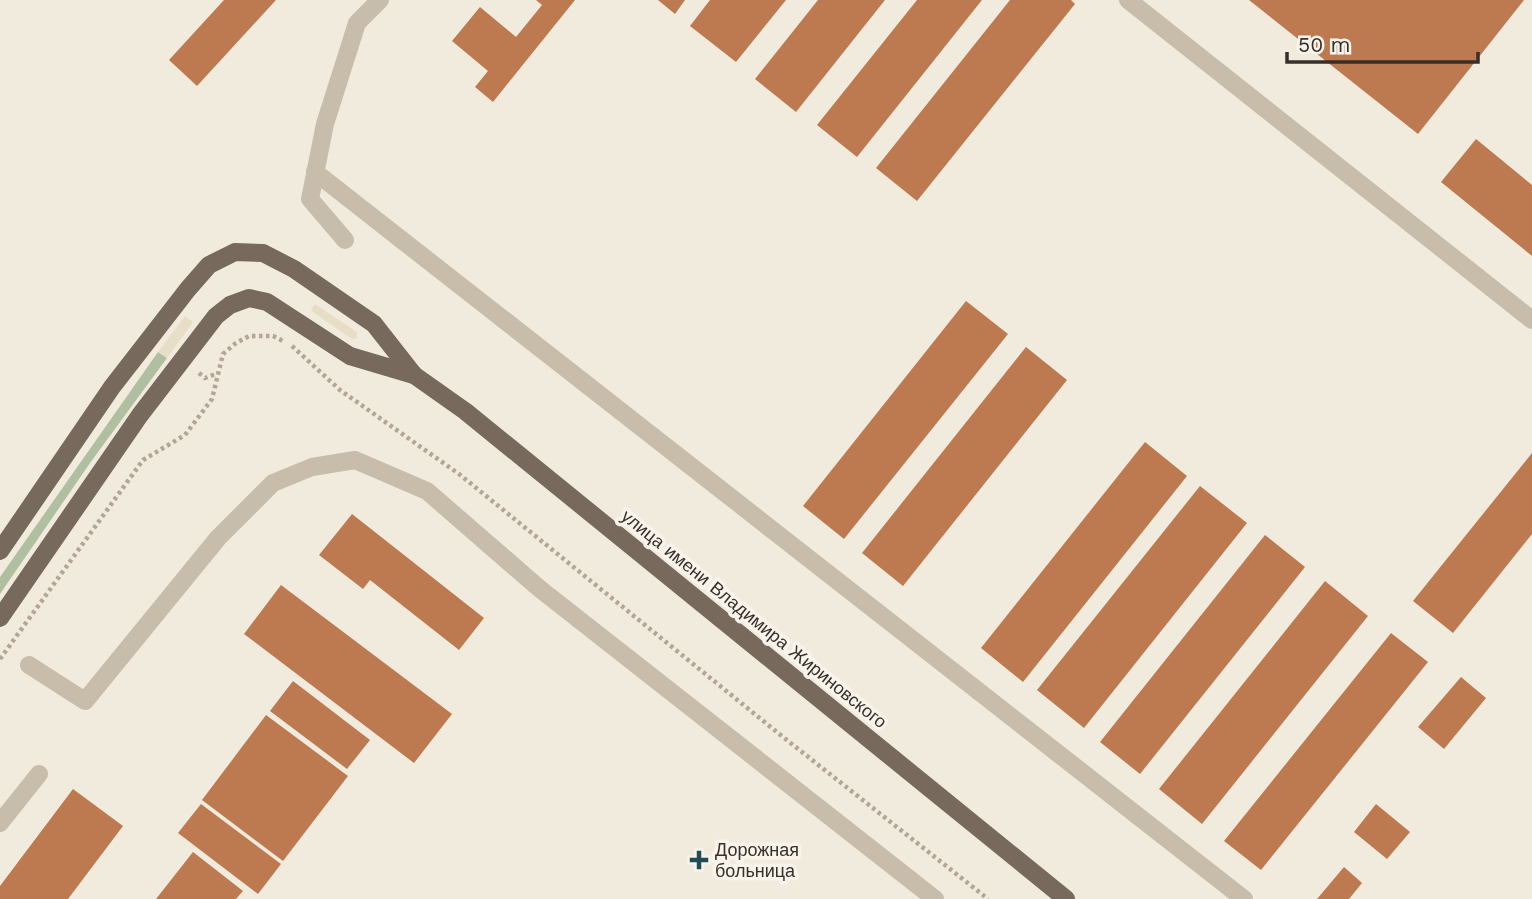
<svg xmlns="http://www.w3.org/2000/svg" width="1532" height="899" viewBox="0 0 1532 899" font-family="'Work Sans',sans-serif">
	<rect width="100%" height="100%" fill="#f1ebde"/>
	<!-- green -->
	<polygon fill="#b0bf9f" points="158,352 167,358 90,463 0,594 0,577"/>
	<!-- plaza -->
	<g fill="#e8ddc7">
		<polygon points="315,304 357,332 357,338 352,339 313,312 311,310"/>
		<polygon points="185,316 193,322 167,358 158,352"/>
	</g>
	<!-- building -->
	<g fill="#bd7950">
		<polygon points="224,0 276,0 197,86 169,60"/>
		<polygon points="536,0 575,0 493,102 475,87 488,71 452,41 480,7 516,37 542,5"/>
		<polygon points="658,0 685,0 675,14"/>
		<polygon points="710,0 786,0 736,62 690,26"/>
		<polygon points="818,0 885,0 796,112 755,79"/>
		<polygon points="917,0 982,0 857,157 817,125"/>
		<polygon points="1010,0 1071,0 1075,4 917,201 876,168"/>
		<polygon points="1249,0 1524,0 1418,134"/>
		<polygon points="1476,139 1532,185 1532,256 1441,182"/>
		<polygon points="966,301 1008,334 844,539 803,506"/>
		<polygon points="1026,347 1067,380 903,586 862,553"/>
		<polygon points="1145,442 1187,476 1023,682 981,648"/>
		<polygon points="1532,453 1532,534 1453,633 1413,601"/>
		<polygon points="1200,486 1247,523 1084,728 1037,690"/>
		<polygon points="352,514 484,618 459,650 370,580 363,589 319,555"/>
		<polygon points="1265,535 1305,567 1140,774 1100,742"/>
		<polygon points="1325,581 1368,616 1202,824 1159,789"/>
		<polygon points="281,585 452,714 414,763 244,634"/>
		<polygon points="1391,633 1428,662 1261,870 1224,841"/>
		<polygon points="1461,677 1486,698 1444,749 1418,727"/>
		<polygon points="293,681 370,740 347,769 270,711"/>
		<polygon points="266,715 348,776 283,861 202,800"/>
		<polygon points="73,789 123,826 68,899 0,899 0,886"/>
		<polygon points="201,804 281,864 258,894 178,833"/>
		<polygon points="1376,804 1410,832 1387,859 1354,832"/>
		<polygon points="193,852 243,891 236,899 156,899"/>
		<polygon points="1344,867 1362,883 1349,899 1317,899"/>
	</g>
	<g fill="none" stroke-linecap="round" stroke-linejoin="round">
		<!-- path -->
		<g stroke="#b4a695" stroke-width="4.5" stroke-dasharray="3.5 3.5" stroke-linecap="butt">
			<polyline points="292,346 340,390 459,474 783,737 988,899"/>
			<polyline points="199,373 205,378 218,373"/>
			<polyline points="0,659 143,460 185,435 212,399 223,354 236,343 249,336 273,336 285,342"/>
		</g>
		<!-- minor -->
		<g stroke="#c8bcab" stroke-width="18">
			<polyline points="1128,0 1532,320"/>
			<polyline points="315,172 1244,899"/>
			<polyline points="345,240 310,199 325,124 357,23 380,0"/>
			<polyline points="29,665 85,701 218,538 273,483 312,467 355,460 427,491 540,589 935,899"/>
			<polyline points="0,823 39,774"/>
		</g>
		<!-- major -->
		<g stroke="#77695c" stroke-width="18">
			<polyline points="0,551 112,387 188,289 209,265 235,252 263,253 294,269 374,324 414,375 465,411 1066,899"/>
			<polyline points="0,618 140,415 216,316 230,305 249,298 267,302 350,356 414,375"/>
		</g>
	</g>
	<!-- markers -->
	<path fill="#224b55" stroke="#f9f4eb" stroke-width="2.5" d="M695.5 849.5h7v7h7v7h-7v7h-7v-7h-7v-7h7z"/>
	<g text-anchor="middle" stroke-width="7" stroke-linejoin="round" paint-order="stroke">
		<!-- street labels -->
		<g font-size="18" fill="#372f2a" stroke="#f9f4eb">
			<text transform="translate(754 619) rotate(39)" y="6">улица имени Владимира Жириновского</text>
		</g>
		<!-- poi labels -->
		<g font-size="18" fill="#372f2a" stroke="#f9f4eb" text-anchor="start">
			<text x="715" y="856">Дорожная<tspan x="715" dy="21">больница</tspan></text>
		</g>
	</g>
	<!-- scale -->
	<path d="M1287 52v10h191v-10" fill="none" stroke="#372f2a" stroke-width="3.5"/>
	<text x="1298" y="52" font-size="21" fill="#372f2a" stroke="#f9f4eb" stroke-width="5" paint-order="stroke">50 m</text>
</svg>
